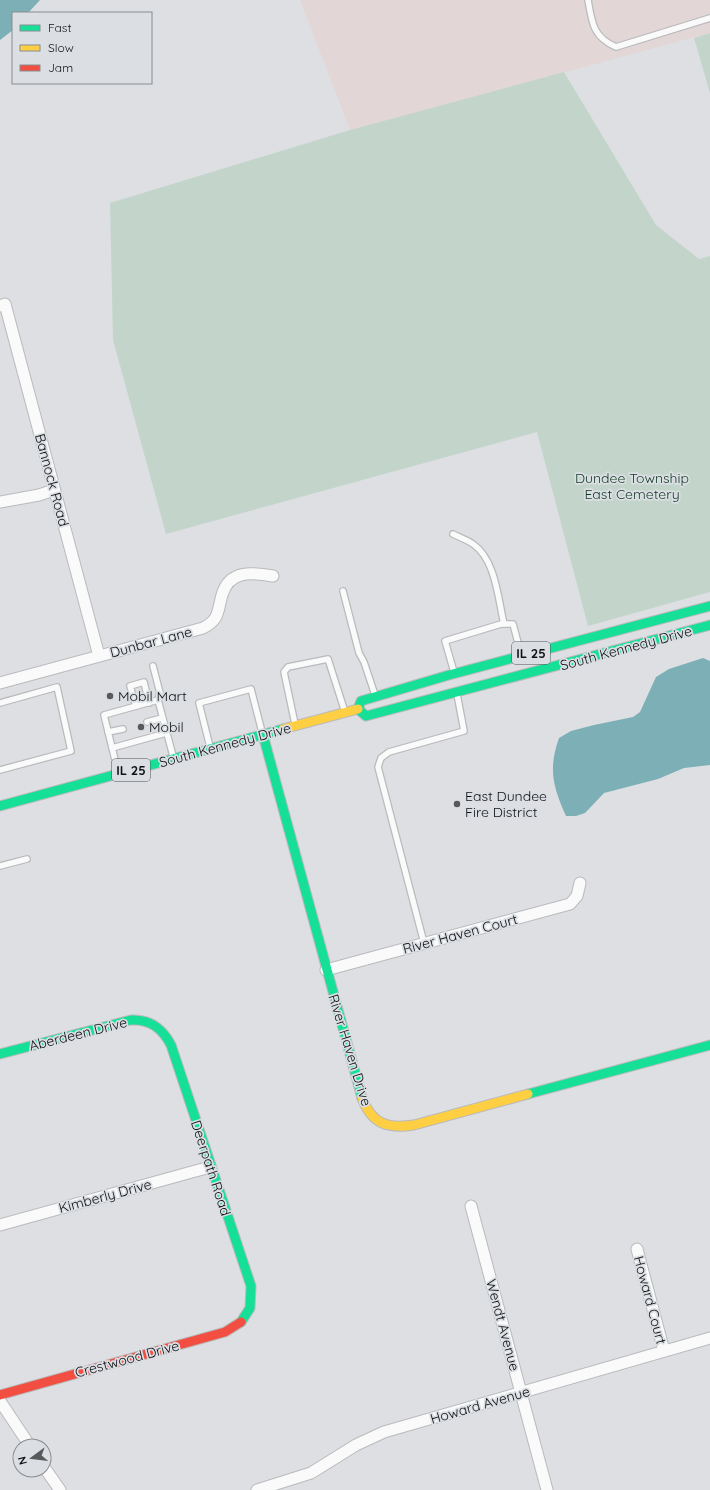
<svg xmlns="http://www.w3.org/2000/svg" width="710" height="1490" viewBox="0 0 710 1490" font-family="Quicksand,sans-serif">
	<rect width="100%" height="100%" fill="#dddfe2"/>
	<!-- industrial -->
	<polygon fill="#e3d6d6" points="300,0 710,0 710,33 350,130"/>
	<!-- green -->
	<g fill="#c3d5cb">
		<polygon points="710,33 710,93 694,38"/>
		<polygon points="564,72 656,225 699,259 710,256 710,592 588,626 537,432 166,534 113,340 110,203 350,130"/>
	</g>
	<!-- water -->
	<g fill="#7cafb6">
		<polygon points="0,0 40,0 28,13 13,13 13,30 0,40"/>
		<path d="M703,658L710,661V765L684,768L658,779L604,793L585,813L576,816H566C553,787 548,769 559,738L571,731L594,725L633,717L640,712L656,677L669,669Z"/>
	</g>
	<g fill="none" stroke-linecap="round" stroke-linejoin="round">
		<!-- lane casing -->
		<g stroke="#b9babc" stroke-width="8">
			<g id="lane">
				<path d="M588,0C592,23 593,37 616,47L710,18"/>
				<path d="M453,534C459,537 467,540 473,544C496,560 498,599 504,624"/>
				<polyline points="343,591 359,653 364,662 375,695"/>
				<polyline points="153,666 160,693 158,700"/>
				<polyline points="454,672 445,641 501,624 513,624 521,654"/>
				<polyline points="0,703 57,687 71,751 0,770"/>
				<polyline points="136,706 130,686 144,682 149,703"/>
				<polyline points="147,722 162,718"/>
				<polyline points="295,724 284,672 288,667 328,659 344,709"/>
				<polyline points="108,732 123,729"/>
				<polyline points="210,747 199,703 251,689 262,732"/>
				<polyline points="112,748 166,733"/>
				<polyline points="118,772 104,715 158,700 173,756"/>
				<polyline points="0,866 27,859"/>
				<polyline points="424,943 378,767 381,758 389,752 464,731 457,694"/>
			</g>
		</g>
		<!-- street casing -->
		<g stroke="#b9babc" stroke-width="13">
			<g id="street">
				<polyline points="0,306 5,304 99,656"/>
				<polyline points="0,502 39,495 54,490"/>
				<path d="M0,683L203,628C220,619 217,612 222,595C229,570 252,572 273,576"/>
				<polyline points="326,970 570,904 577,896 580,883"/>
				<polyline points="471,1206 547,1490"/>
				<polyline points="0,1225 210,1167"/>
				<polyline points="637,1249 664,1351"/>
				<polyline points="0,1401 30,1446"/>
				<polyline points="44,1467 60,1490"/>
				<polyline points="257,1490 311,1473 356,1445 384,1432 710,1338"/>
			</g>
		</g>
		<!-- fast casing -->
		<g stroke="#b9babc" stroke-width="11">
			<g id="fast">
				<polyline points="358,709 361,701 449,675 710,606"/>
				<polyline points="358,709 366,716 710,625"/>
				<polyline points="263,735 362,1098"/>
				<polyline points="0,806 283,729"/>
				<path d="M0,1054L131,1020C150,1019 162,1028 171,1045L251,1286L250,1308L241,1322"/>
				<polyline points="528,1094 710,1045"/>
			</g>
		</g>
		<!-- slow casing -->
		<g stroke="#b9babc" stroke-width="11">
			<g id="slow">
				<polyline points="283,729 358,709"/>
				<path d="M362,1098C372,1124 387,1129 414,1125L528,1094"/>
			</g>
		</g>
		<!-- jam casing -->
		<g stroke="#b9babc" stroke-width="11">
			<polyline id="jam" points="0,1395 225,1332 241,1322"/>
		</g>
		<!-- lane -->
		<use href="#lane" stroke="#fafafb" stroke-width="5.5"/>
		<!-- street -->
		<use href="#street" stroke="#fafafb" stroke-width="11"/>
		<!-- fast -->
		<use href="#fast" stroke="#16e098" stroke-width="9"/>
		<!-- slow -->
		<use href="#slow" stroke="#ffcf43" stroke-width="9"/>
		<!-- jam -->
		<use href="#jam" stroke="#f24e42" stroke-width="9"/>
	</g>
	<!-- markers -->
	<g fill="#58595b" stroke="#dbdfe4" stroke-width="1.5">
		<circle cx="110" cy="696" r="4"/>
		<circle cx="141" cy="727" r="4"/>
		<circle cx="457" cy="804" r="4"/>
	</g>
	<g text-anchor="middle" stroke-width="3.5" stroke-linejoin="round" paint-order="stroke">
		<!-- shield labels -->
		<g fill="#dbdfe4" stroke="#4d4f52" stroke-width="1">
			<rect x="512" y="642" width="38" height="22" rx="3"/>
			<rect x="112" y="759" width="38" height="22" rx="3"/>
		</g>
		<g font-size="13" font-weight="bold" fill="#101113">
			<text x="531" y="658">IL 25</text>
			<text x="131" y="775">IL 25</text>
		</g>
		<!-- park labels -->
		<g font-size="14" fill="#103922" stroke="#dbdfe4">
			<text x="632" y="483">Dundee Township<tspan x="632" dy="16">East Cemetery</tspan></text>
		</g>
		<!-- street labels -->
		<g font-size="14" fill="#101113" stroke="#dbdfe4">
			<text transform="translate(52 480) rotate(75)" y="5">Bannock Road</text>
			<text transform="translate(151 642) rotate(-15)" y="5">Dunbar Lane</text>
			<text transform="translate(626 648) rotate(-15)" y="5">South Kennedy Drive</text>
			<text transform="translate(225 745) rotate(-15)" y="5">South Kennedy Drive</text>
			<text transform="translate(460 934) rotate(-15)" y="5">River Haven Court</text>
			<text transform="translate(78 1034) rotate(-14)" y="5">Aberdeen Drive</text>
			<text transform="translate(350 1050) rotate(73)" y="5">River Haven Drive</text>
			<text transform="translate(211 1168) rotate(72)" y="5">Deerpath Road</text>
			<text transform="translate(105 1196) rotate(-15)" y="5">Kimberly Drive</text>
			<text transform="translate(650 1300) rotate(75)" y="5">Howard Court</text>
			<text transform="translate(503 1325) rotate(75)" y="5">Wendt Avenue</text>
			<text transform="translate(127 1359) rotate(-15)" y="5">Crestwood Drive</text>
			<text transform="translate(480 1405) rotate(-16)" y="5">Howard Avenue</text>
		</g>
		<!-- poi labels -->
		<g font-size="14" fill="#101113" stroke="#dbdfe4" text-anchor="start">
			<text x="118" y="701">Mobil Mart</text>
			<text x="149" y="732">Mobil</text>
			<text x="465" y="801">East Dundee<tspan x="465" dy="16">Fire District</tspan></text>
		</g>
	</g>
	<!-- legend -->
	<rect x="12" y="12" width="140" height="72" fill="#dbdfe4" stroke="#8a8d90"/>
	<rect x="20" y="25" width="20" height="6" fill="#16e098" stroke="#8a8d90"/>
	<text x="48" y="32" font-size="12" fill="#101113">Fast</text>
	<rect x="20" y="45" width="20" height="6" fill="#ffcf43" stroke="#8a8d90"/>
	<text x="48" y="52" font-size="12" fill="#101113">Slow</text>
	<rect x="20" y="65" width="20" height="6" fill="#f24e42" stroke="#8a8d90"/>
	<text x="48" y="72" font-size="12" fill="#101113">Jam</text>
	<!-- north arrow -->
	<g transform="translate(32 1458) rotate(255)"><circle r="19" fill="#dbdfe4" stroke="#8a8d90"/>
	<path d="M0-3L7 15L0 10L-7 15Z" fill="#58595b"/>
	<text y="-6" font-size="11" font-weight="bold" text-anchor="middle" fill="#101113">N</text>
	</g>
</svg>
